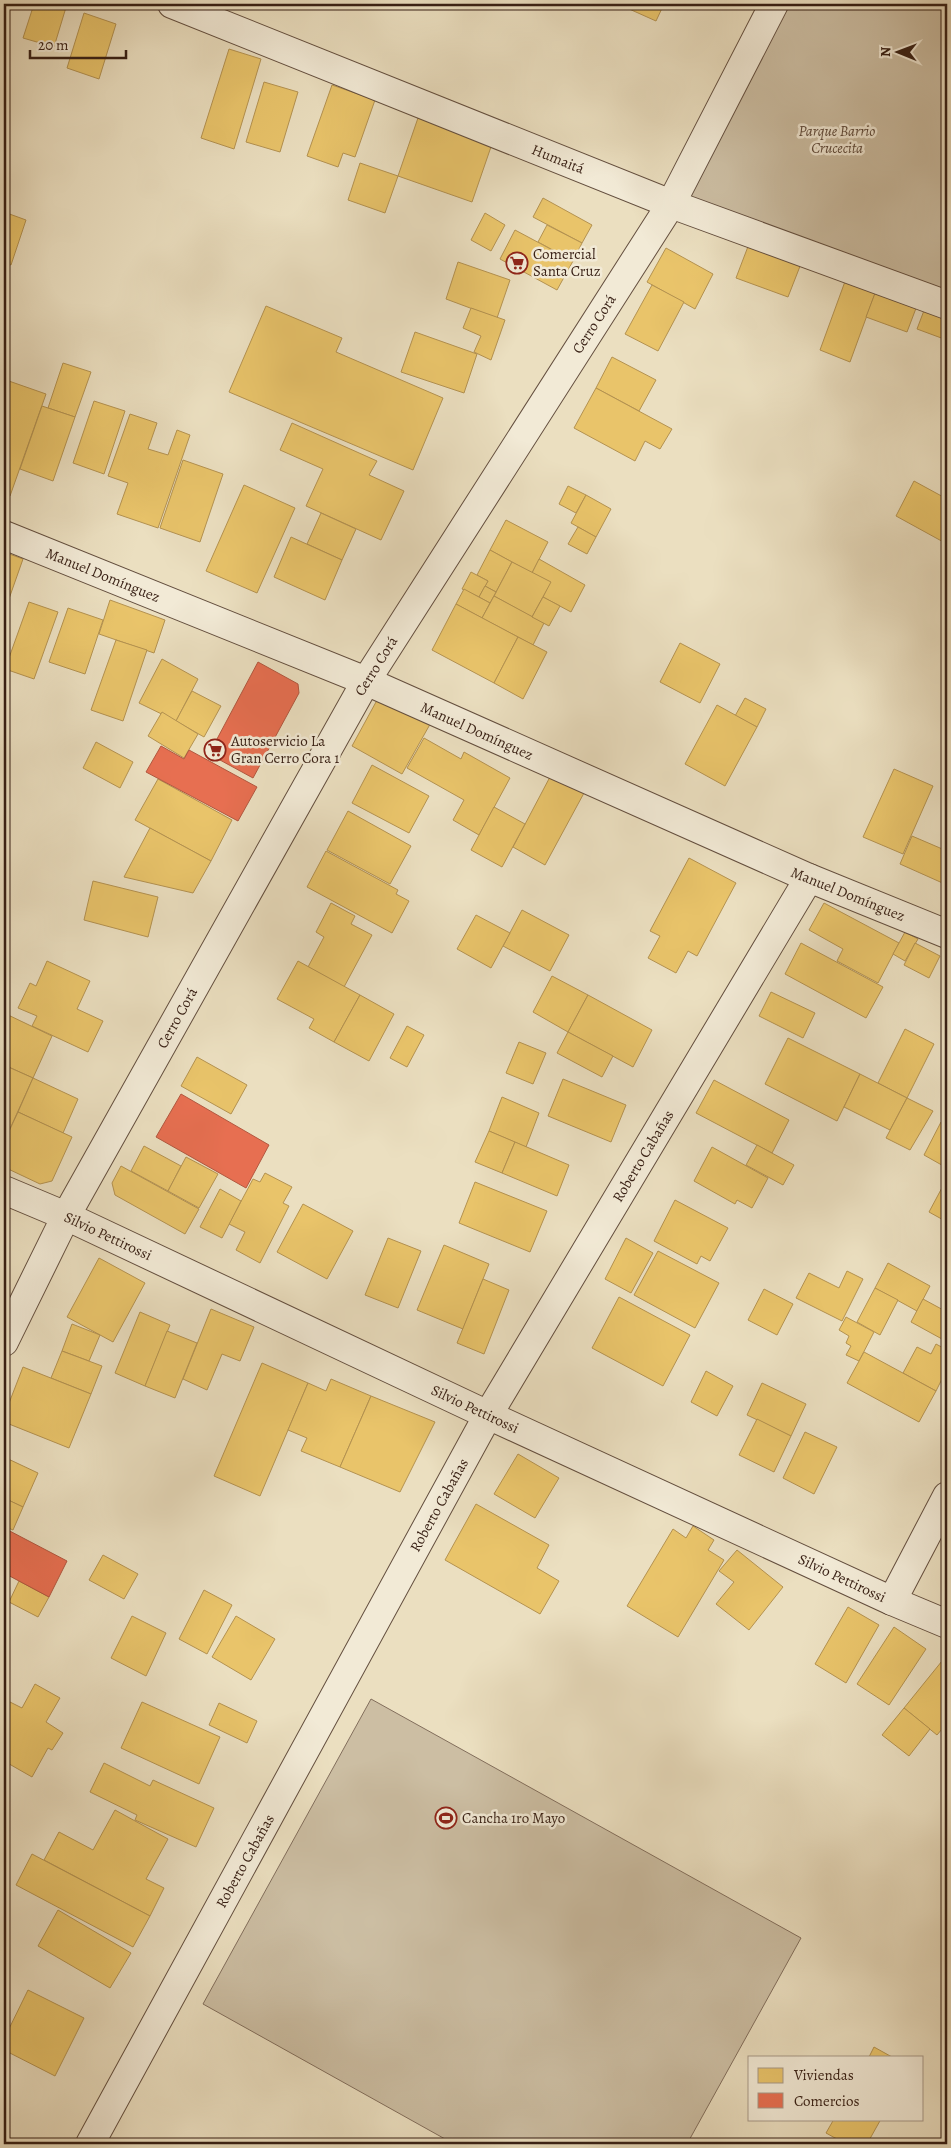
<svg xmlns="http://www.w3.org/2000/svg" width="951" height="2148" viewBox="0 0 951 2148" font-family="Alegreya,serif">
	<rect width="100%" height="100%" fill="#ebdfc0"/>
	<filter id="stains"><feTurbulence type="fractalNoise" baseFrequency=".004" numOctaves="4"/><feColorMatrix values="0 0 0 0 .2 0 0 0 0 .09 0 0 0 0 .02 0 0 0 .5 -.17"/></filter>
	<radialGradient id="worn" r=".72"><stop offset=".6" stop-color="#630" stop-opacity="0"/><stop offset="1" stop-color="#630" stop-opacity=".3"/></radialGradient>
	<!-- green -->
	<g fill="#ccbea3" stroke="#826e5c">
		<polygon points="779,4 947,4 947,301 686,201"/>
		<polygon points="371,1699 801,1938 687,2144 454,2144 203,2004"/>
	</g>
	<!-- homes -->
	<g fill="#e9c46a" stroke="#b49250">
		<polygon points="34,4 67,4 54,47 23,38"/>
		<polygon points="618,4 664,4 656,21"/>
		<polygon points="84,13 116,24 99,79 67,68"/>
		<polygon points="229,49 261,59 234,149 201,138"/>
		<polygon points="264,82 298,92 280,152 246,142"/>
		<polygon points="332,85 375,100 355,157 343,153 338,167 307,156"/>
		<polygon points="419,115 493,141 472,202 398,176"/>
		<polygon points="360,163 398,176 385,213 348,200"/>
		<polygon points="543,198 592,225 582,243 533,217"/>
		<polygon points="4,212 26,220 11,265 4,262"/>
		<polygon points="485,213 505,225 491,251 471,240"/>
		<polygon points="547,225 582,243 573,261 538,242"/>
		<polygon points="515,230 573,261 557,290 500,259"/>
		<polygon points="752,236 804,256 788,297 736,278"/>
		<polygon points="666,248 713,274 695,309 647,282"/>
		<polygon points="458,262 510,280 497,318 446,299"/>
		<polygon points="847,276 877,288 850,362 820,350"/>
		<polygon points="652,285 684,302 658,351 625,334"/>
		<polygon points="877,288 918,303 907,332 866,317"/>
		<polygon points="928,300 947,308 947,330 944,339 917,329"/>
		<polygon points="266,306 342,338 336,352 443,398 413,470 229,392"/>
		<polygon points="471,308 505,320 491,360 474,352 481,336 463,328"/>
		<polygon points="415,332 477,354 464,393 401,372"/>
		<polygon points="612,357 656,380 639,411 596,388"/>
		<polygon points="63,363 91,372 75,417 48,408"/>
		<polygon points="6,380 46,394 10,496 4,494 4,387"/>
		<polygon points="596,388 672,429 660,449 645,441 635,461 574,428"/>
		<polygon points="94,401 125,411 104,474 73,463"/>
		<polygon points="42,406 75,417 53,481 20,469"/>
		<polygon points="130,414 157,423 148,449 168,455 177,430 190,435 158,528 117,514 128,483 108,476"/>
		<polygon points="292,423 377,461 369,475 404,491 381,540 306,506 323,469 280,450"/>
		<polygon points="183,460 223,474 200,542 160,528"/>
		<polygon points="914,481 947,499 947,544 896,516"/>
		<polygon points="244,485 295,508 257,593 206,571"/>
		<polygon points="568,486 586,495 576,513 559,504"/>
		<polygon points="586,495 611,509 596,537 571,523"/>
		<polygon points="321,513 356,529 342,560 307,544"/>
		<polygon points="506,520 548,542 532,573 490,550"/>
		<polygon points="578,527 596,537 587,554 568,544"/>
		<polygon points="291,537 342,560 325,600 274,577"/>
		<polygon points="490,550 512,562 496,592 485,586 488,581 477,575"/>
		<polygon points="4,552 23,559 4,613"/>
		<polygon points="539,559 585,585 571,612 543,597 550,582 532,573"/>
		<polygon points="512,562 551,582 532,617 494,596"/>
		<polygon points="471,572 488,581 479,597 462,589"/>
		<polygon points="485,586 496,592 490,603 479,597"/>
		<polygon points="464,589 490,603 482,618 456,604"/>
		<polygon points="494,596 544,623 533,645 482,618"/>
		<polygon points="543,597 560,606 549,626 532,617"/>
		<polygon points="110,600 165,620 154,653 99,634"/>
		<polygon points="29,602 58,612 34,679 5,669"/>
		<polygon points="456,604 518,637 494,683 432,650"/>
		<polygon points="68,608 103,620 85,674 49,662"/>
		<polygon points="518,637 547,652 523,699 494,683"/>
		<polygon points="116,640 147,650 123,721 91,710"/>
		<polygon points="680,643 720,664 700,703 660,682"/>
		<polygon points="162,659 198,679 176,721 139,703"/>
		<polygon points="192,691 221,706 204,737 176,721"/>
		<polygon points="382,691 433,719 402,774 352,746"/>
		<polygon points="745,698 766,709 757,727 735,716"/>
		<polygon points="717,705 757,727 725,786 685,764"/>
		<polygon points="162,712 198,734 184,758 148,736"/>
		<polygon points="424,738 461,759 464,752 510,778 479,835 453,820 464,800 407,768"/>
		<polygon points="96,742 133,762 120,788 83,768"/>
		<polygon points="372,765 429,796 409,833 352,803"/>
		<polygon points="894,769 933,786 903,854 863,837"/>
		<polygon points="551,775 584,793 545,865 513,847"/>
		<polygon points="158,779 232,820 211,861 135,820"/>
		<polygon points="494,807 525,824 502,867 471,850"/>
		<polygon points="348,811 411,846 390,884 327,850"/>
		<polygon points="150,828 211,861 193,893 124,877"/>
		<polygon points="912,836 947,851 947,885 900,864"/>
		<polygon points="326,851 398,890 396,894 409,901 392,933 307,887"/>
		<polygon points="689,858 736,883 697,956 688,951 676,973 648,958 660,936 650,931"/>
		<polygon points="93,881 158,897 148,937 84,920"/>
		<polygon points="331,903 355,916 351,924 372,935 344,987 308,967 324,937 316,932"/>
		<polygon points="824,903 899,943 878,983 837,961 843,949 809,930"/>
		<polygon points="522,910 569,935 550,971 503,946"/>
		<polygon points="476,915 510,933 491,968 457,949"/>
		<polygon points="905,932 918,939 905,961 893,954"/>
		<polygon points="801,943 883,987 866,1018 785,974"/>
		<polygon points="915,943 940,956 929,978 904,965"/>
		<polygon points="47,961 90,981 77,1009 103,1021 88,1052 32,1026 37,1016 18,1008 30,983 36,986"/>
		<polygon points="298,961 360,995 334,1042 309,1028 314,1019 277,999"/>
		<polygon points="552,976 588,995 568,1032 533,1012"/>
		<polygon points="771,992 815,1013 803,1038 759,1016"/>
		<polygon points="360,995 394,1014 369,1061 334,1042"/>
		<polygon points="588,995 652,1030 633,1067 568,1032"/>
		<polygon points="4,1013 52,1036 33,1078 4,1065"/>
		<polygon points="407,1026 424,1035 407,1067 390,1058"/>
		<polygon points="905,1029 934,1044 907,1098 878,1083"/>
		<polygon points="568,1032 613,1056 602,1077 557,1053"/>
		<polygon points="788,1038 860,1074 837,1121 765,1084"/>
		<polygon points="519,1042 546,1053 533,1084 506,1073"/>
		<polygon points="197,1057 247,1085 231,1114 181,1086"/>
		<polygon points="4,1065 33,1078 4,1142"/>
		<polygon points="860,1074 907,1098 890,1130 844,1107"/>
		<polygon points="33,1078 78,1099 63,1133 18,1112"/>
		<polygon points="563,1079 626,1105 611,1142 548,1116"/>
		<polygon points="714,1080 789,1120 772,1153 696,1113"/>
		<polygon points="502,1097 539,1113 526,1147 489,1131"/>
		<polygon points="907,1098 933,1111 910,1150 886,1138"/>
		<polygon points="18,1112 72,1137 52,1181 40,1184 4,1167 4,1142"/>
		<polygon points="941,1122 947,1126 947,1168 924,1155"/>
		<polygon points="489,1131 515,1142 502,1173 475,1162"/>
		<polygon points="515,1142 569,1165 557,1196 502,1173"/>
		<polygon points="757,1145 794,1165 783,1185 746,1165"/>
		<polygon points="144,1146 181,1166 168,1191 131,1171"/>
		<polygon points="712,1147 768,1178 752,1208 737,1200 735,1204 694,1181"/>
		<polygon points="186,1157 218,1174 199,1208 168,1191"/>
		<polygon points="121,1166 199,1209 185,1234 115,1195 112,1183"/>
		<polygon points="265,1173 292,1187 283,1203 289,1206 260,1263 236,1250 245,1232 229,1224 253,1179 260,1182"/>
		<polygon points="475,1182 547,1211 530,1252 459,1223"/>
		<polygon points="944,1184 947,1186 947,1222 929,1212"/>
		<polygon points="220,1189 241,1201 222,1238 200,1227"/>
		<polygon points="675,1200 728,1228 710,1261 701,1256 697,1264 654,1241"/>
		<polygon points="303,1204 353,1231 327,1279 277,1252"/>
		<polygon points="388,1238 421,1251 398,1308 365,1295"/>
		<polygon points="626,1238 653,1253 631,1293 605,1279"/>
		<polygon points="444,1245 489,1264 463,1329 417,1310"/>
		<polygon points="658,1251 719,1283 695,1328 634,1295"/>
		<polygon points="99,1258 145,1283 113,1342 67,1317"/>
		<polygon points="888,1263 930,1286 917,1311 875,1288"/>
		<polygon points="847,1271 863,1279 842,1321 796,1298 809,1273 839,1288"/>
		<polygon points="483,1279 509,1290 484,1354 457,1343"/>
		<polygon points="875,1288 898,1300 880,1335 857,1322"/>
		<polygon points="764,1289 793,1304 777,1335 748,1320"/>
		<polygon points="619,1297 690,1335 663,1386 592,1348"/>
		<polygon points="923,1299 947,1312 947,1328 942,1339 911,1322"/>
		<polygon points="211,1309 254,1327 240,1361 222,1354 207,1390 183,1379"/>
		<polygon points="140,1312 170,1325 145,1386 115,1373"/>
		<polygon points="846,1317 874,1332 859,1361 846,1355 851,1346 846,1343 849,1336 839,1330"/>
		<polygon points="72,1324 100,1335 89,1361 62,1351"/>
		<polygon points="167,1331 197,1343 175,1398 145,1386"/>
		<polygon points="936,1344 947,1350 947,1369 936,1391 903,1373 917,1347 931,1354"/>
		<polygon points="62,1351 102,1366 91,1394 51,1378"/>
		<polygon points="864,1352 936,1391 919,1422 847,1383"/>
		<polygon points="262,1363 308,1383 260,1496 214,1476"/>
		<polygon points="23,1367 91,1394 69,1448 4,1422 4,1416"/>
		<polygon points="706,1371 733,1386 717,1416 691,1402"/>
		<polygon points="331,1379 371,1396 340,1467 301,1451 307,1438 288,1430 308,1383 326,1391"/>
		<polygon points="762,1383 806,1404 791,1436 747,1415"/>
		<polygon points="371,1396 435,1422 400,1492 340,1467"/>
		<polygon points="757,1419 791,1436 774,1472 739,1455"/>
		<polygon points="805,1432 837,1447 814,1494 783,1478"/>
		<polygon points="518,1454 559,1478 535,1518 494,1494"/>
		<polygon points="4,1457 38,1473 23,1507 4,1498"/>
		<polygon points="4,1498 23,1507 13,1530 4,1526"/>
		<polygon points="476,1504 549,1545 537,1568 559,1581 540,1614 445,1560"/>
		<polygon points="693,1526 714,1540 708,1550 724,1560 678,1637 627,1606 673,1529 686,1538"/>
		<polygon points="737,1550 783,1587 749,1630 716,1604 734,1582 719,1571"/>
		<polygon points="103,1555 138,1574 124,1599 89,1580"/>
		<polygon points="19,1581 49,1597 38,1617 9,1602"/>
		<polygon points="204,1590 232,1605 207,1654 179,1639"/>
		<polygon points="848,1607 879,1625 846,1683 815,1664"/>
		<polygon points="132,1616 166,1633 146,1676 111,1658"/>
		<polygon points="236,1616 275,1639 251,1680 212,1657"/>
		<polygon points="894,1627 926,1649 889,1705 857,1684"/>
		<polygon points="942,1661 947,1665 947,1723 937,1735 904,1708"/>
		<polygon points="35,1684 60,1698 46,1722 63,1733 52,1750 48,1748 32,1777 4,1761 4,1708 8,1701 22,1708"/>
		<polygon points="142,1702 220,1737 199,1784 121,1748"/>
		<polygon points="219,1703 257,1721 247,1743 209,1725"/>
		<polygon points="904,1708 930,1729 909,1756 882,1735"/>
		<polygon points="104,1763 150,1786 153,1780 214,1808 196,1847 135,1820 137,1815 90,1792"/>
		<polygon points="115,1810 168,1839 146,1879 164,1888 150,1916 44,1860 59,1832 93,1850"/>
		<polygon points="32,1854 150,1916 133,1947 16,1885"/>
		<polygon points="58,1910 131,1953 110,1988 38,1946"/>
		<polygon points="28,1990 84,2018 55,2076 4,2050 4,2039"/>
		<polygon points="874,2047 892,2057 869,2057"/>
		<polygon points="834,2119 881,2119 867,2144 846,2144 826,2133"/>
	</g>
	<!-- shops -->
	<g fill="#e76f51" stroke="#b2573f">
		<polygon points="258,662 298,684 299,693 253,778 209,754"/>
		<polygon points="161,746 184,759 189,750 257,787 238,821 146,772"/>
		<polygon points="181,1094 269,1145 246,1188 156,1137"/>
		<polygon points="4,1528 67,1561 49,1597 4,1573"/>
	</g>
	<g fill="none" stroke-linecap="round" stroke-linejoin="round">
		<!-- minor casing -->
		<g stroke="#644f3f" stroke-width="30">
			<g id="minor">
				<polyline points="172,4 671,204 947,305"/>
				<polyline points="4,535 366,681 809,878 947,934"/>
				<polyline points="4,1190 66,1216 488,1415 892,1601 947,1624"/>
				<polyline points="4,1342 66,1216 366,681 671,204 774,4"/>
				<polyline points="892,1601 947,1496"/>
				<polyline points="90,2144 488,1415 809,878"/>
			</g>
		</g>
		<!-- minor -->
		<use href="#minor" stroke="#f2ead6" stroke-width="28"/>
	</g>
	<!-- icons -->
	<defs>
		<g id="supermarket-ring" transform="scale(1.125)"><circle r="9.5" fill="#f2ead6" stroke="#8f2418" stroke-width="1.5"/><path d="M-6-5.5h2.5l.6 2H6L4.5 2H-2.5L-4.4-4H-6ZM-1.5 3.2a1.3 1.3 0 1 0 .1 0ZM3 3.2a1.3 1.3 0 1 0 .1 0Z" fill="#8f2418"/></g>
		<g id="stadium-ring" transform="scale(1.125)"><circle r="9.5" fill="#f2ead6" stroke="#8f2418" stroke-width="1.5"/><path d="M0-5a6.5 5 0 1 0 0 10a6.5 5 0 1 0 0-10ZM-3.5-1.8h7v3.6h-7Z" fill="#8f2418"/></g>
	</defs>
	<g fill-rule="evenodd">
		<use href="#supermarket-ring" x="517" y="263"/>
		<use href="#supermarket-ring" x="215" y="750"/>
		<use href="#stadium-ring" x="446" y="1818"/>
	</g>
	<g text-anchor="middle" stroke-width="5" stroke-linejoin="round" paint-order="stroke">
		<!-- park labels -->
		<g font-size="15" font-style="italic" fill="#5c4738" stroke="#f2ead6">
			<text x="837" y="136">Parque Barrio<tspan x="837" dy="17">Crucecita</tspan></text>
		</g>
		<!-- street labels -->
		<g font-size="15" fill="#371f14" stroke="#f2ead6">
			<text transform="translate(558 159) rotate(22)" y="5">Humaitá</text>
			<text transform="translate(594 324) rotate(-57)" y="5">Cerro Corá</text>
			<text transform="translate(103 575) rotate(22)" y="5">Manuel Domínguez</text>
			<text transform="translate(376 666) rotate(-58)" y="5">Cerro Corá</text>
			<text transform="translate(477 731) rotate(24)" y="5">Manuel Domínguez</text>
			<text transform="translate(848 894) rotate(22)" y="5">Manuel Domínguez</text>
			<text transform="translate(177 1018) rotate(-61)" y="5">Cerro Corá</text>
			<text transform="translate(643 1156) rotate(-59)" y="5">Roberto Cabañas</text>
			<text transform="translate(108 1236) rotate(25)" y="5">Silvio Pettirossi</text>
			<text transform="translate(475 1409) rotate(25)" y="5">Silvio Pettirossi</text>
			<text transform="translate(439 1505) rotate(-61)" y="5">Roberto Cabañas</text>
			<text transform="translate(842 1578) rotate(25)" y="5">Silvio Pettirossi</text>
			<text transform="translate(245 1861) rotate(-61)" y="5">Roberto Cabañas</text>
		</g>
		<!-- poi labels -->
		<g font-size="15" fill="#371f14" stroke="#f2ead6" text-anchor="start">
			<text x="533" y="259">Comercial<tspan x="533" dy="17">Santa Cruz</tspan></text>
			<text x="231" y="746">Autoservicio La<tspan x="231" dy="17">Gran Cerro Cora 1</tspan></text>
			<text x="462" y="1823">Cancha 1ro Mayo</text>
		</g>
	</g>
	<!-- margin -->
	<rect width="951" height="2148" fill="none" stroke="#ebdfc0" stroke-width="20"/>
	<rect x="5" y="5" width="941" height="2138" fill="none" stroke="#371f14" stroke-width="2.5"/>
	<rect x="10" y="10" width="931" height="2128" fill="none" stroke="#371f14"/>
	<!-- legend -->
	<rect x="748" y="2056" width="175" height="65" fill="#f2ead6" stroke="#a79988"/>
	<rect x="758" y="2068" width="25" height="15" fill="#e9c46a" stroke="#a79988"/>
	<text x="794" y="2080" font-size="15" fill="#371f14">Viviendas</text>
	<rect x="758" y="2093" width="25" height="15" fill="#e76f51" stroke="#a79988"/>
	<text x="794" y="2106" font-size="15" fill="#371f14">Comercios</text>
	<!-- north arrow -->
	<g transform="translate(898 52) rotate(271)" stroke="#f2ead6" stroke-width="4" paint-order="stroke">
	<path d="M0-4L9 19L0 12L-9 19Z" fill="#371f14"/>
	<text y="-8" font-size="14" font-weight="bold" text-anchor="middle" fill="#371f14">N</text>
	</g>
	<!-- scale -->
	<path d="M30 50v8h96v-8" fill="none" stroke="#371f14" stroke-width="2.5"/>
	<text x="38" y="50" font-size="15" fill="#371f14" stroke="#f2ead6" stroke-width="4" paint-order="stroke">20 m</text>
	<rect width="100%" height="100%" filter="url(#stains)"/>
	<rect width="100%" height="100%" fill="url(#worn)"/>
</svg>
